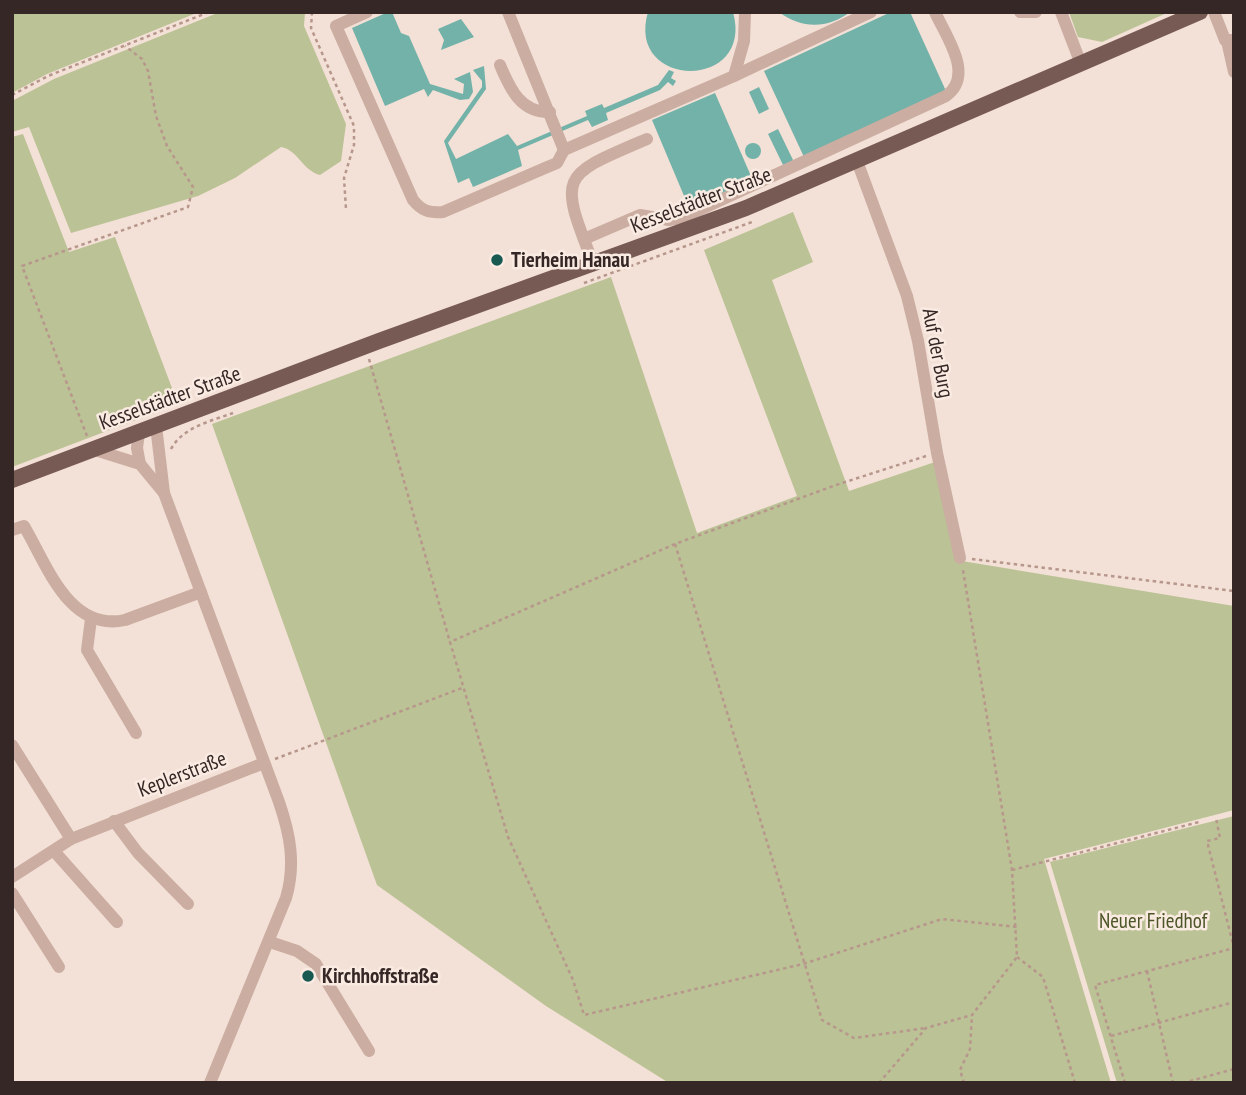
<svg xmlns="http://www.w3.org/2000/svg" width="1246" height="1095" viewBox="0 0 1246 1095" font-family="'PT Sans Narrow',sans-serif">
	<rect width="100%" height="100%" fill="#f3e0d6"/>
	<!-- green -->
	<g fill="#bbc295">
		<polygon points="12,12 199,12 47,74 12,93"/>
		<path d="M220,12H305L304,26L346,124L341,161L320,175C302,170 298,150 281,147L235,178L198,196L71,233L29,127L12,132V101L54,79Z"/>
		<polygon points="1069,12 1169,12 1102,42 1078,37"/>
		<polygon points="23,134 69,252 115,237 178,404 12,467 12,137"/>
		<polygon points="793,212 813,262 772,280 849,491 938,461 962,561 1234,606 1234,810 1044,859 1111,1083 669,1083 546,1006 377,885 212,424 611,277 697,533 797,496 704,250"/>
		<polygon points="1234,816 1234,1083 1117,1083 1050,862"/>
	</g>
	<!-- water -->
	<g fill="#73b2a9">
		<polygon points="388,12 392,12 401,33 409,36 430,84 463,94 464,84 454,79 470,72 473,92 469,99 460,100 433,90 428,97 424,89 385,106 352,28"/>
		<path d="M648,12H733C755,91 625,90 648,12Z"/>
		<path d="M779,12H850C828,29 801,29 779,12Z"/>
		<polygon points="891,12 910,12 946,91 804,157 764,71"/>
		<polygon points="461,19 474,37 441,50 444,40 438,29"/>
		<polygon points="484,66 486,89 448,143 456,159 508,134 517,146 587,116 585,111 602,104 604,108 658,85 669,70 674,72 671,78 676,81 673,86 668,82 660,90 606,113 608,120 592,127 588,120 518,150 522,166 473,187 469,178 458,183 444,141 482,87 482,81 473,70"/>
		<polygon points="759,87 769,109 759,114 749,92"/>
		<polygon points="715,93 754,183 690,210 652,120"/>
		<polygon points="778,129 794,162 784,167 768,134"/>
		<circle cx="753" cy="151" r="8"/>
	</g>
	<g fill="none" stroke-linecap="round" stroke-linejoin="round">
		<!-- path -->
		<g stroke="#b7978c" stroke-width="2.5" stroke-dasharray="3.5 3.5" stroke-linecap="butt">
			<polyline points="312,12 311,28 354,126 354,145 344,178 346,209"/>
			<polyline points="12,95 48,76 209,12"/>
			<polyline points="584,283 752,222"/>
			<polyline points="369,359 450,642"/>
			<polyline points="87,436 22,266 188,207 193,187 167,146 156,116 148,71 142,59 125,46"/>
			<path d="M171,449C183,427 211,421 233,413"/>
			<polyline points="926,456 836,485 675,544 450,642 508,837 573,980 584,1015 803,964 942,919 1017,927"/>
			<polyline points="675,544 822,1020 854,1038 926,1028"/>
			<polyline points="972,559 1234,591"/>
			<polyline points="275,759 462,688"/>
			<polyline points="1012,870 1199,822"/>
			<polyline points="1017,957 1043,977 1075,1083"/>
			<polyline points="1147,971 1173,1083"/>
			<polyline points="1111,1036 1234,1002"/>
			<polyline points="879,1083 926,1028 972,1015 1017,957 1012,870 963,570"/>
			<polyline points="964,1083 960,1070 970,1049 972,1015"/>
			<polyline points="1125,1083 1095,985 1234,948 1207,841 1220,838 1216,818"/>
			<polyline points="1183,1083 1234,1069"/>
		</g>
		<!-- minor -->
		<g stroke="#cbada2" stroke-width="12">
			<path d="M367,12L336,26L413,200C422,211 429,213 443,212L545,168L557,163L564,150L734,76L871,12"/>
			<polyline points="508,12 564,150"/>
			<polyline points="1020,12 1036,12"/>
			<polyline points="1061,12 1081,64"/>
			<polyline points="1214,12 1225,40 1234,40"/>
			<polyline points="1227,41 1234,72"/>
			<path d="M500,65C510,89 521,113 550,112"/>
			<polyline points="734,76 744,41 745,12"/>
			<polyline points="857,161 907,296 918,341 937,453 960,558"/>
			<path d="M584,239L640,215L669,220L684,217L946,96C975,75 946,37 935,12"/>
			<path d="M593,263C558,174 560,176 647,139"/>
			<path d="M156,426L164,493L279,802C290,834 296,864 286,898L210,1083"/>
			<polyline points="139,432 137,448 140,464"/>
			<polyline points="92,449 140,464 164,493"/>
			<path d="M12,530L24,526C47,565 69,632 125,620L201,592"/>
			<polyline points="91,619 87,650 136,733"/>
			<polyline points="12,745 71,839"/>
			<polyline points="114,821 138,853 188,904"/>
			<polyline points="54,851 117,922"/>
			<polyline points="12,877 71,839 264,763"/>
			<polyline points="12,893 59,967"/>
			<polyline points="270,942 297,951 316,964 369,1051"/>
		</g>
		<!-- major -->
		<polyline stroke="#785a54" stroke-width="16" points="12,480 379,341 746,208 1200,12"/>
	</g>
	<!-- markers -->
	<g fill="#185952" stroke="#faebe2" stroke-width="2.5">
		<circle cx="497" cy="260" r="7"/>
		<circle cx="308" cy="976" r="7"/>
	</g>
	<g text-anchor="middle" stroke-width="5" stroke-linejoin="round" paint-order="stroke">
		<!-- street labels -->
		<g font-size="21" fill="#352725" stroke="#faebe2">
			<text transform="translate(701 200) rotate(-21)" y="7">Kesselstädter Straße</text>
			<text transform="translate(938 353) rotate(79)" y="7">Auf der Burg</text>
			<text transform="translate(170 398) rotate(-20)" y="7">Kesselstädter Straße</text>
			<text transform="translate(182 774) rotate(-21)" y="7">Keplerstraße</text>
		</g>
		<!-- poi labels -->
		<g font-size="21" font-weight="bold" fill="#352725" stroke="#faebe2" text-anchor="start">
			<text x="511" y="267">Tierheim Hanau</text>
			<text x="322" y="983">Kirchhoffstraße</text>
		</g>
		<!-- park labels -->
		<g font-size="21" fill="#4c5527" stroke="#faebe2">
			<text x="1153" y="928">Neuer Friedhof</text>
		</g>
	</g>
	<!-- border -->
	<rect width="1246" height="1095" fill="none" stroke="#352725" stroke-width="28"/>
</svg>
